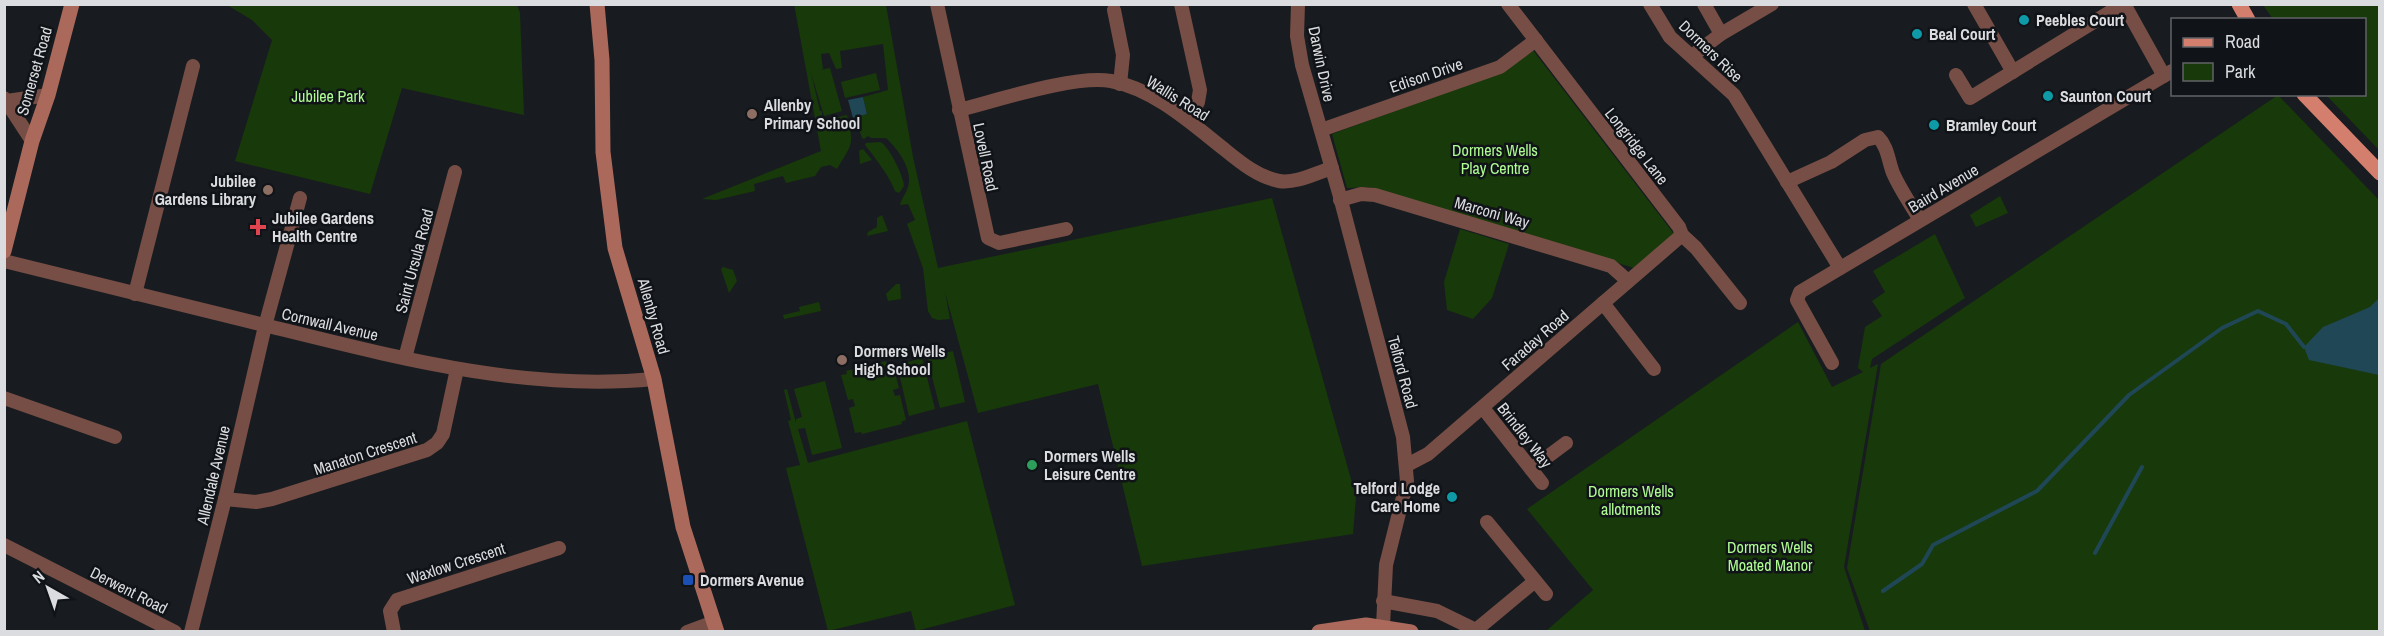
<svg xmlns="http://www.w3.org/2000/svg" width="2384" height="636" viewBox="0 0 2384 636" font-family="'Archivo Narrow',sans-serif">
	<rect width="100%" height="100%" fill="#181c20"/>
	<!-- green -->
	<g fill="#18390a">
		<path d="M794,4L886,5L913,157L938,268L1272,198L1356,497L1353,534L1142,566L1098,384L978,413L945,292L950,319L938,320L932,318L928,311L923,268L907,224L915,220L908,204L900,205C902,197 909,190 909,181C910,166 897,148 886,138H871L868,136L864,139L862,138L855,117L867,114L863,97L888,90L883,44L840,51L842,68L836,69L829,53L821,54L823,69L820,70L830,68L842,111L824,116L811,73L820,111H822V121L847,115C854,145 853,142 837,169L830,165L821,167L815,176L786,183L783,176L754,184L755,191L716,200L702,199L821,151Z"/>
		<polygon points="227,5 517,5 520,13 524,115 402,88 370,194 235,161 272,40 252,20"/>
		<polygon points="2263,5 2379,5 2379,150 2326,95 2364,94 2364,20 2273,19"/>
		<polygon points="1532,49 1674,234 1634,268 1369,187 1347,188 1332,134 1498,73"/>
		<polygon points="876,73 880,90 845,98 841,82"/>
		<polygon points="2278,95 2379,200 2379,631 1870,631 1847,568 1881,364"/>
		<path d="M880,142C888,144 904,177 904,186L899,193L895,191C890,177 874,156 865,145L866,143Z"/>
		<polygon points="863,149 872,160 860,164 859,151"/>
		<polygon points="2000,196 2008,213 1976,227 1970,215"/>
		<polygon points="882,215 888,231 867,236 868,232 877,227 877,218"/>
		<polygon points="1460,229 1509,244 1492,298 1473,319 1447,310 1444,282"/>
		<polygon points="1935,234 1965,298 1872,359 1870,368 1878,364 1844,567 1865,631 1546,631 1593,590 1527,509 1798,322 1832,387 1863,372 1858,368 1865,327 1882,316 1872,301 1885,292 1873,271"/>
		<polygon points="723,267 733,270 737,281 729,293 721,269"/>
		<polygon points="896,284 900,284 901,299 888,301 886,294"/>
		<polygon points="819,302 821,311 784,319 783,315 800,311 799,307"/>
		<polygon points="953,351 965,402 940,408 927,357"/>
		<polygon points="922,358 935,409 909,416 897,365"/>
		<polygon points="886,361 887,364 892,362 899,388 893,390 895,396 900,395 906,420 901,422 902,424 862,434 861,432 855,433 849,408 855,406 853,399 848,400 841,375 847,374 846,371"/>
		<polygon points="825,381 842,448 812,455 805,428 798,429 808,463 967,421 1015,605 916,631 911,611 828,631 786,468 800,465 788,421 791,420 784,390 787,389 796,423 796,419 802,417 794,389"/>
	</g>
	<!-- water -->
	<g fill="#1f4756">
		<polygon points="863,97 867,114 853,118 848,100"/>
		<polygon points="2379,298 2379,375 2309,360 2304,347 2323,327 2370,307"/>
	</g>
	<g fill="none" stroke-linecap="round" stroke-linejoin="round">
		<!-- stream -->
		<g stroke="#1f4756" stroke-width="4">
			<polyline points="2095,553 2142,467"/>
			<polyline points="1883,591 1922,564 1933,545 2037,491 2129,395 2222,328 2258,311 2286,324 2304,347"/>
		</g>
		<!-- street -->
		<g stroke="#774e45" stroke-width="14">
			<polyline points="937,4 988,238 999,243 1066,229"/>
			<polyline points="1181,4 1200,90 1198,102 1188,120"/>
			<polyline points="1298,4 1297,36 1302,65 1339,193 1403,437 1407,481 1386,565 1383,626"/>
			<polyline points="1508,4 1679,227 1682,235 1696,248 1740,303"/>
			<polyline points="1650,4 1670,37 1734,95 1840,268"/>
			<polyline points="1704,4 1721,34"/>
			<polyline points="1974,4 2013,72"/>
			<polyline points="2124,4 2164,76"/>
			<polyline points="1114,10 1123,55 1120,84"/>
			<polyline points="1692,56 1721,34 1772,4"/>
			<polyline points="1956,75 1970,98 2123,4"/>
			<polyline points="4,98 32,141"/>
			<polyline points="7,101 48,95"/>
			<path d="M959,110C999,100 1073,75 1111,81C1154,89 1191,123 1224,149C1240,162 1258,177 1279,181C1295,184 1316,173 1332,168"/>
			<polyline points="1321,130 1500,67 1536,40"/>
			<path d="M1787,182L1831,162L1865,140L1878,137C1888,147 1888,160 1893,173C1900,189 1911,205 1920,220"/>
			<polyline points="1340,200 1361,194 1375,195 1611,266 1628,281"/>
			<path d="M4,261C91,283 178,304 264,325C391,356 522,392 654,379"/>
			<polyline points="135,294 193,66"/>
			<polyline points="1603,303 1654,369"/>
			<polyline points="405,358 455,172"/>
			<polyline points="1832,363 1797,300 1800,292 2172,71"/>
			<polyline points="4,398 115,437"/>
			<polyline points="1483,408 1542,483"/>
			<polyline points="1407,465 1428,454 1682,235"/>
			<polyline points="1531,469 1566,443"/>
			<polyline points="225,499 256,502 272,499 427,450 437,443 443,434 457,369"/>
			<polyline points="1487,522 1546,594"/>
			<polyline points="4,545 175,632"/>
			<polyline points="1383,601 1437,611 1476,630 1535,581"/>
			<polyline points="191,632 225,499 265,326 300,198"/>
			<polyline points="394,632 390,611 397,600 559,548"/>
			<polyline points="687,632 714,622"/>
		</g>
		<!-- secondary -->
		<g stroke="#ab695c" stroke-width="15">
			<polyline points="597,4 602,60 603,152 615,248 654,379 683,527 717,632"/>
			<polyline points="4,251 32,141 48,95 72,4"/>
			<polyline points="1319,632 1366,625 1411,632"/>
		</g>
		<!-- primary -->
		<g stroke="#d47e6d" stroke-width="15">
			<polyline points="2239,4 2248,20"/>
			<polyline points="2304,94 2380,173"/>
		</g>
	</g>
	<!-- markers -->
	<g fill="#0f9aa8" stroke="#101317" stroke-width="2">
		<circle cx="2024" cy="20" r="6"/>
		<circle cx="1917" cy="34" r="6"/>
		<circle cx="2048" cy="96" r="6"/>
		<circle cx="1934" cy="125" r="6"/>
		<circle cx="1452" cy="497" r="6"/>
	</g>
	<g fill="#8d6e63" stroke="#101317" stroke-width="2">
		<circle cx="752" cy="114" r="6"/>
		<circle cx="268" cy="190" r="6"/>
		<circle cx="842" cy="360" r="6"/>
	</g>
	<path fill="#e0444e" stroke="#101317" stroke-width="2" d="M255 218h6v6h6v6h-6v6h-6v-6h-6v-6h6z"/>
	<circle fill="#2e9e5b" stroke="#101317" stroke-width="2" cx="1032" cy="465" r="6"/>
	<rect fill="#1a4fb4" stroke="#101317" stroke-width="2" x="682" y="574" width="12" height="12" rx="3"/>
	<g text-anchor="middle" stroke-width="5" stroke-linejoin="round" paint-order="stroke">
		<!-- poi labels -->
		<g font-size="16" font-weight="bold" fill="#dadcdf" stroke="#101317" text-anchor="start">
			<text x="2036" y="26">Peebles Court</text>
			<text x="1929" y="40">Beal Court</text>
			<text x="2060" y="102">Saunton Court</text>
			<text x="764" y="111">Allenby<tspan x="764" dy="18">Primary School</tspan></text>
			<text x="1946" y="131">Bramley Court</text>
			<text x="256" y="187" text-anchor="end">Jubilee<tspan x="256" dy="18">Gardens Library</tspan></text>
			<text x="272" y="224">Jubilee Gardens<tspan x="272" dy="18">Health Centre</tspan></text>
			<text x="854" y="357">Dormers Wells<tspan x="854" dy="18">High School</tspan></text>
			<text x="1044" y="462">Dormers Wells<tspan x="1044" dy="18">Leisure Centre</tspan></text>
			<text x="1440" y="494" text-anchor="end">Telford Lodge<tspan x="1440" dy="18">Care Home</tspan></text>
			<text x="700" y="586">Dormers Avenue</text>
		</g>
		<!-- street labels -->
		<g font-size="16" fill="#dadcdf" stroke="#101317">
			<text transform="translate(1711 51) rotate(44)" y="6">Dormers Rise</text>
			<text transform="translate(1322 64) rotate(78)" y="6">Darwin Drive</text>
			<text transform="translate(34 71) rotate(-74)" y="6">Somerset Road</text>
			<text transform="translate(1426 75) rotate(-19)" y="6">Edison Drive</text>
			<text transform="translate(1178 98) rotate(32)" y="6">Wallis Road</text>
			<text transform="translate(1637 146) rotate(52)" y="6">Longridge Lane</text>
			<text transform="translate(986 157) rotate(78)" y="6">Lovell Road</text>
			<text transform="translate(1943 188) rotate(-31)" y="6">Baird Avenue</text>
			<text transform="translate(1492 212) rotate(16)" y="6">Marconi Way</text>
			<text transform="translate(414 261) rotate(-75)" y="6">Saint Ursula Road</text>
			<text transform="translate(654 316) rotate(74)" y="6">Allenby Road</text>
			<text transform="translate(330 324) rotate(13)" y="6">Cornwall Avenue</text>
			<text transform="translate(1535 340) rotate(-41)" y="6">Faraday Road</text>
			<text transform="translate(1403 372) rotate(75)" y="6">Telford Road</text>
			<text transform="translate(1525 435) rotate(52)" y="6">Brindley Way</text>
			<text transform="translate(365 453) rotate(-18)" y="6">Manaton Crescent</text>
			<text transform="translate(213 475) rotate(-77)" y="6">Allendale Avenue</text>
			<text transform="translate(456 563) rotate(-18)" y="6">Waxlow Crescent</text>
			<text transform="translate(129 590) rotate(27)" y="6">Derwent Road</text>
		</g>
		<!-- park labels -->
		<g font-size="16" fill="#affd92" stroke="#101317">
			<text x="328" y="102">Jubilee Park</text>
			<text x="1495" y="156">Dormers Wells<tspan x="1495" dy="18">Play Centre</tspan></text>
			<text x="1631" y="497">Dormers Wells<tspan x="1631" dy="18">allotments</tspan></text>
			<text x="1770" y="553">Dormers Wells<tspan x="1770" dy="18">Moated Manor</tspan></text>
		</g>
	</g>
	<!-- border -->
	<rect width="2384" height="636" fill="none" stroke="#dadcdf" stroke-width="12"/>
	<!-- legend -->
	<rect x="2171" y="18" width="195" height="78" fill="#101317" stroke="#616367" stroke-width="1.5"/>
	<rect x="2183" y="38" width="30" height="9" fill="#d47e6d" stroke="#616367" stroke-width="1.5"/>
	<text x="2225" y="48" font-size="18" fill="#dadcdf">Road</text>
	<rect x="2183" y="63" width="30" height="18" fill="#18390a" stroke="#616367" stroke-width="1.5"/>
	<text x="2225" y="78" font-size="18" fill="#dadcdf">Park</text>
	<!-- north arrow -->
	<g transform="translate(48 588) rotate(320)" stroke="#101317" stroke-width="4.5" paint-order="stroke">
	<path d="M0-4.5L10 22L0 15L-10 22Z" fill="#dadcdf"/>
	<text y="-9" font-size="16" font-weight="bold" text-anchor="middle" fill="#dadcdf">N</text>
	</g>
</svg>
